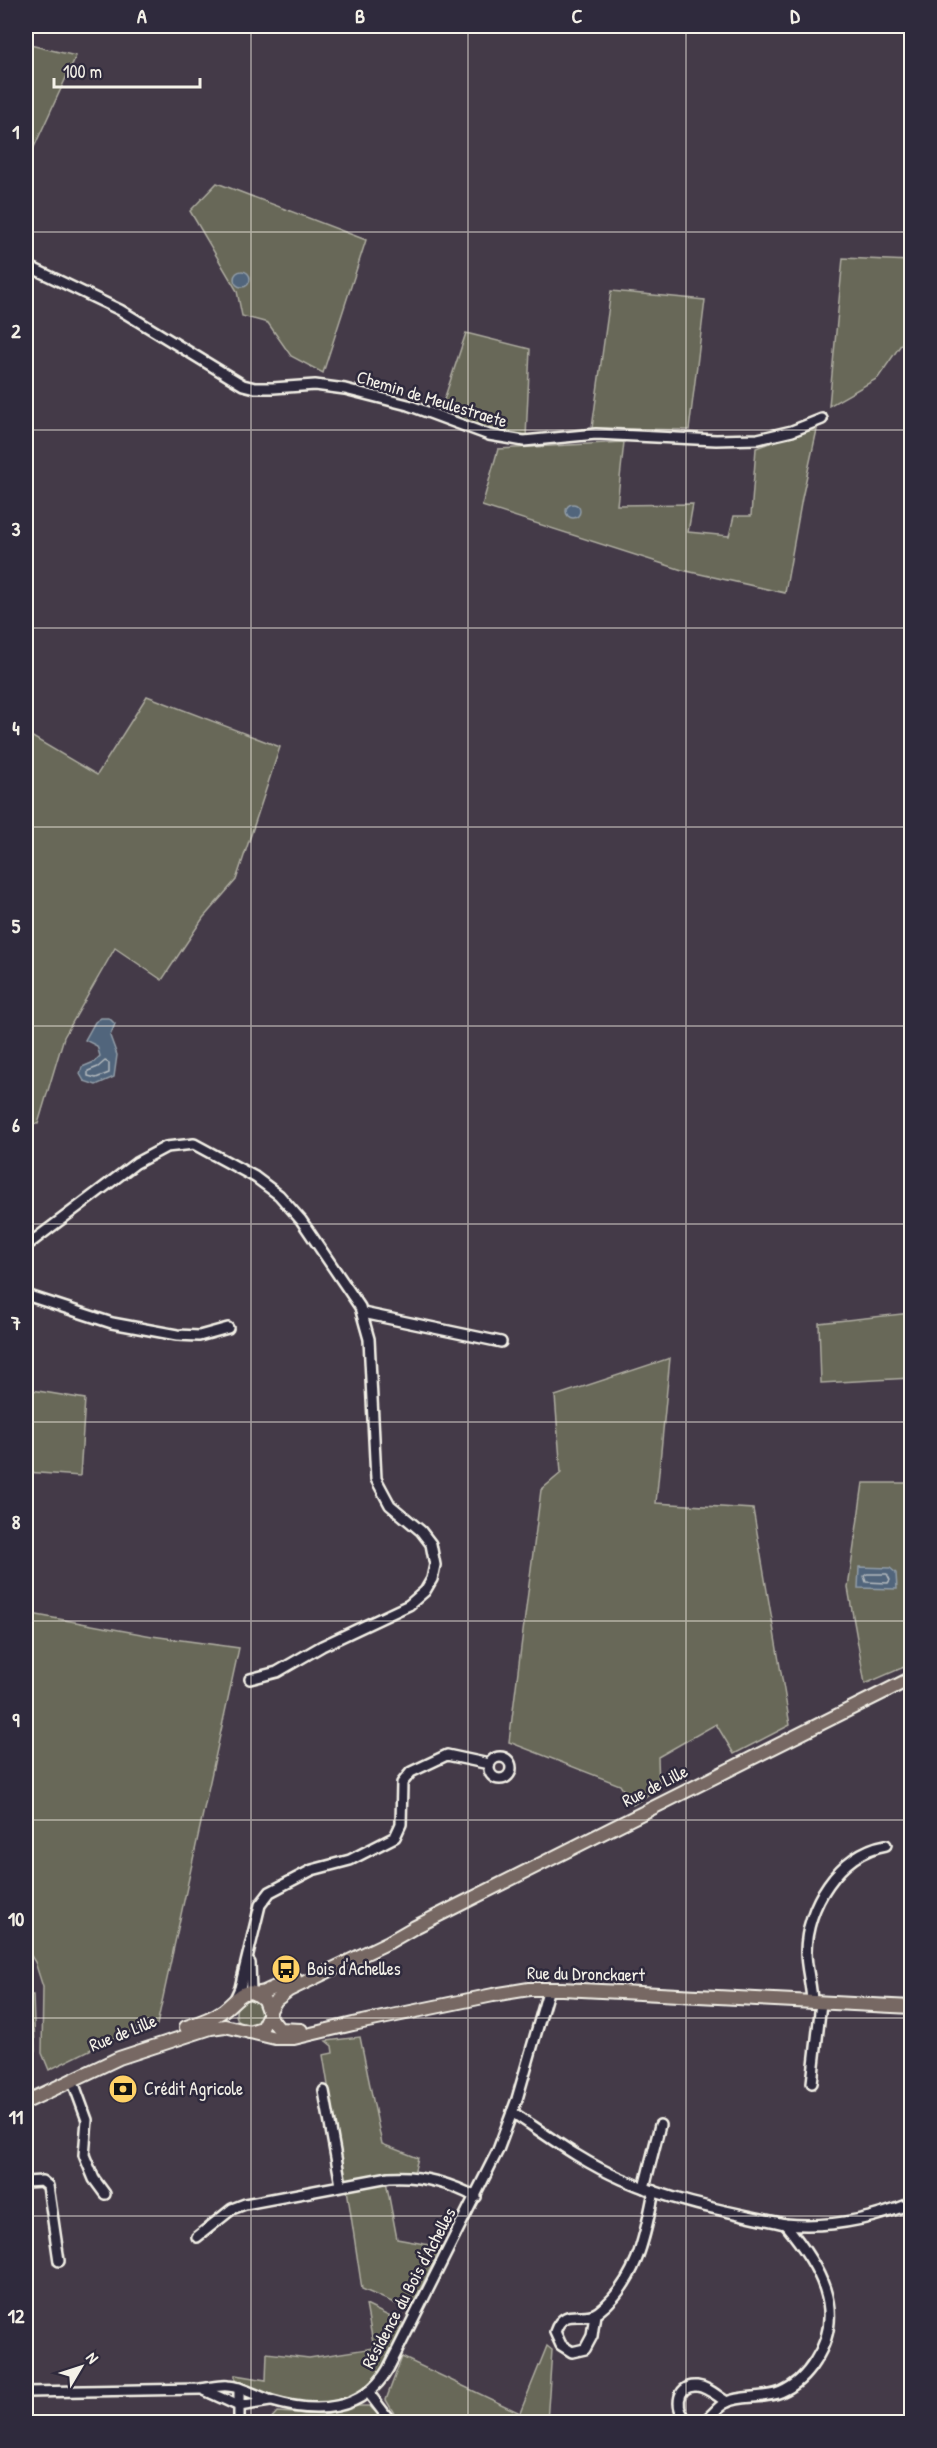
<svg xmlns="http://www.w3.org/2000/svg" width="937" height="2448" viewBox="0 0 937 2448" font-family="'Patrick Hand',sans-serif">
	<rect width="100%" height="100%" fill="#443a48"/>
	<filter id="ink" filterUnits="userSpaceOnUse"><feTurbulence type="fractalNoise" baseFrequency=".0167" numOctaves="2"/><feDisplacementMap in="SourceGraphic" scale="12" xChannelSelector="R" yChannelSelector="G"/><feConvolveMatrix kernelMatrix="1 2 1 2 8 2 1 2 1" color-interpolation-filters="sRGB"/></filter>
	<g filter="url(#ink)">
		<!-- green -->
		<g fill="#676859" stroke="#aeaca0" stroke-width="1.5">
			<polygon points="26,44 76,56 29,158 26,157"/>
			<polygon points="217,183 366,240 323,373 291,356 268,323 242,316 237,291 190,211"/>
			<polygon points="843,258 911,261 911,330 878,378 829,406"/>
			<polygon points="611,291 705,300 689,430 592,428"/>
			<polygon points="466,333 530,349 526,438 496,434 445,415 441,409"/>
			<polygon points="818,425 802,498 785,593 682,570 482,506 498,449 624,442 617,505 693,504 688,532 729,536 734,516 751,516 756,448"/>
			<polygon points="147,696 280,747 236,880 203,918 162,980 115,948 64,1037 38,1124 26,1123 26,733 97,775"/>
			<polygon points="911,1313 911,1378 821,1383 819,1323"/>
			<polygon points="670,1358 656,1503 753,1509 790,1725 734,1754 716,1724 658,1757 659,1787 633,1805 620,1785 509,1742 541,1490 561,1473 555,1396"/>
			<polygon points="26,1389 85,1399 80,1476 26,1472"/>
			<polygon points="863,1483 911,1483 911,1664 865,1684 848,1588"/>
			<polygon points="26,1613 152,1636 239,1648 157,2025 122,2034 49,2070 42,2053 43,1987 35,1962 26,1948"/>
			<polygon points="26,1995 33,1995 35,2051 26,2035"/>
			<circle cx="249" cy="2013" r="13"/>
			<polygon points="360,2037 382,2144 418,2158 414,2173 385,2174 344,2181 323,2055 333,2053 332,2046 326,2041"/>
			<polygon points="386,2181 397,2239 441,2247 410,2310 362,2289 347,2189"/>
			<path d="M366,2305L403,2323C397,2337 391,2352 384,2365C363,2401 321,2408 283,2400C267,2396 250,2388 235,2383V2375L266,2380L267,2353L309,2358L374,2348Z"/>
			<polygon points="547,2346 552,2350 547,2422 399,2422 386,2400 402,2357 520,2413"/>
			<polygon points="358,2406 369,2406 387,2422 268,2422 277,2412 325,2415"/>
		</g>
		<!-- water -->
		<g fill="#51657c" stroke="#929da7" stroke-width="1.5">
			<circle cx="242" cy="279" r="8"/>
			<circle cx="573" cy="511" r="7"/>
			<polygon points="101,1018 109,1018 115,1024 110,1036 117,1055 114,1077 96,1085 84,1081 80,1074 82,1067 94,1062 100,1056 97,1046 85,1040 95,1022"/>
			<polygon points="859,1567 890,1568 896,1573 897,1589 858,1588"/>
		</g>
		<g fill="none" stroke-linecap="round" stroke-linejoin="round">
			<!-- shore -->
			<g stroke="#b3b9bd" stroke-width="1.5">
				<polygon points="105,1061 109,1063 109,1073 96,1078 88,1076 88,1071 98,1067"/>
				<polygon points="867,1574 887,1574 890,1580 888,1583 866,1582 864,1576"/>
			</g>
			<!-- minor casing -->
			<g stroke="#f4f1e8" stroke-width="14">
				<g id="minor">
					<polyline points="26,265 120,310 243,385 255,388 273,388 315,385 345,389 408,405 489,435 524,441 596,434 716,440 758,439 792,431 822,419"/>
					<polyline points="26,1246 136,1163 166,1147 194,1144 255,1177 279,1195 301,1220 360,1307 369,1339 376,1479 390,1505 421,1531 431,1544 435,1565 432,1579 425,1591 409,1605 322,1646 277,1672 250,1679"/>
					<polyline points="26,1295 112,1323 177,1335 199,1336 228,1328"/>
					<polyline points="363,1313 501,1342"/>
					<circle cx="500" cy="1768" r="11"/>
					<polyline points="250,1963 251,1993"/>
					<polyline points="235,1999 240,1988 260,1905 270,1892 312,1870 350,1860 395,1837 401,1824 402,1783 411,1772 447,1755 489,1764"/>
					<path d="M812,2003C812,1986 806,1969 806,1952C806,1907 839,1853 886,1845"/>
					<polyline points="72,2079 87,2120 84,2155 94,2179 105,2194"/>
					<polyline points="812,2083 821,2003"/>
					<polyline points="324,2091 341,2185"/>
					<path d="M512,2112C548,2136 582,2162 622,2179C674,2202 730,2212 785,2224C828,2228 873,2219 912,2203"/>
					<polyline points="26,2182 42,2181 48,2186 59,2261"/>
					<polyline points="644,2188 660,2125"/>
					<path d="M197,2237L232,2209L245,2204L389,2177C421,2175 448,2182 476,2197"/>
					<path d="M595,2314L592,2336L585,2349L572,2352L561,2345L555,2332C564,2305 583,2323 598,2312C637,2282 645,2237 654,2191"/>
					<polyline points="239,2388 239,2422"/>
					<polyline points="204,2390 239,2406 270,2401"/>
					<path d="M26,2392L200,2389C210,2388 219,2385 228,2386C244,2387 258,2397 272,2401C316,2414 363,2412 388,2369L498,2150L517,2099L549,1988"/>
					<polyline points="368,2392 391,2422"/>
					<path d="M690,2422C674,2413 675,2384 697,2386C708,2387 718,2397 727,2402"/>
					<path d="M702,2422C711,2418 717,2406 727,2402C740,2395 765,2399 781,2392C795,2386 807,2374 815,2361C848,2311 818,2264 785,2224"/>
				</g>
			</g>
			<!-- major casing -->
			<g stroke="#f4f1e8" stroke-width="16">
				<g id="major">
					<polyline points="255,1994 264,1992 295,1978"/>
					<polyline points="269,2012 276,2000 289,1990 389,1942 415,1927 912,1678"/>
					<polyline points="269,2016 279,2029 301,2030"/>
					<path d="M186,2027C198,2023 211,2019 221,2012C237,2002 244,1981 264,2000L269,2014L262,2028L249,2032"/>
					<polyline points="26,2102 119,2058 211,2028 225,2026 275,2038 294,2038 353,2024 493,1995 529,1989 562,1989 912,2007"/>
				</g>
			</g>
			<!-- minor -->
			<use href="#minor" stroke="#2f2a3d" stroke-width="9"/>
			<!-- major -->
			<use href="#major" stroke="#776864" stroke-width="12"/>
		</g>
	</g>
	<!-- grid -->
	<path fill="none" stroke="#f4f1e8" stroke-width="1.5" stroke-opacity="0.55" d="M251,26V2422M468,26V2422M686,26V2422M26,232H912M26,430H912M26,628H912M26,827H912M26,1026H912M26,1224H912M26,1422H912M26,1621H912M26,1820H912M26,2018H912M26,2216H912"/>
	<!-- icons -->
	<defs>
		<g id="bus-disc" transform="scale(1.5)"><circle r="9.5" fill="#ffd166" stroke="#2f2a3d"/><path d="M-5-6H5V4H4V6H2V4H-2V6H-4V4H-5ZM-3.5-4V0h7V-4ZM-3.5 1.2v1.5H-2V1.2ZM2 1.2v1.5H3.5V1.2Z" fill="#111"/></g>
		<g id="bank-disc" transform="scale(1.5)"><circle r="9.5" fill="#ffd166" stroke="#2f2a3d"/><path d="M-6-4H6V4H-6ZM0-2.3a2.3 2.3 0 1 0 0 4.6a2.3 2.3 0 1 0 0-4.6Z" fill="#111"/></g>
	</defs>
	<g fill-rule="evenodd">
		<use href="#bus-disc" x="286" y="1969"/>
		<use href="#bank-disc" x="123" y="2089"/>
	</g>
	<g text-anchor="middle" stroke-width="5" stroke-linejoin="round" paint-order="stroke">
		<!-- street labels -->
		<g font-size="18" fill="#f4f1e8" stroke="#2f2a3d">
			<text transform="translate(432 399) rotate(17)" y="6">Chemin de Meulestraete</text>
			<text transform="translate(655 1786) rotate(-27)" y="6">Rue de Lille</text>
			<text transform="translate(586 1974) rotate(1)" y="6">Rue du Dronckaert</text>
			<text transform="translate(123 2033) rotate(-22)" y="6">Rue de Lille</text>
			<text transform="translate(409 2288) rotate(-62)" y="6">Résidence du Bois d'Achelles</text>
		</g>
		<!-- poi labels -->
		<g font-size="18" fill="#f4f1e8" stroke="#2f2a3d" text-anchor="start">
			<text x="307" y="1975">Bois d'Achelles</text>
			<text x="144" y="2095">Crédit Agricole</text>
		</g>
	</g>
	<!-- margin -->
	<rect width="937" height="2448" fill="none" stroke="#2f2a3d" stroke-width="66"/>
	<!-- north arrow -->
	<g transform="translate(81 2367) rotate(51)" stroke="#2f2a3d" stroke-width="4.5" paint-order="stroke">
	<path d="M0-4.5L10 22L0 15L-10 22Z" fill="#f4f1e8"/>
	<text y="-9" font-size="16" font-weight="bold" text-anchor="middle" fill="#f4f1e8">N</text>
	</g>
	<!-- scale -->
	<path d="M54 78v9h146v-9" fill="none" stroke="#f4f1e8" stroke-width="3"/>
	<text x="63" y="78" font-size="18" fill="#f4f1e8" stroke="#2f2a3d" stroke-width="4.5" paint-order="stroke">100 m</text>
	<rect x="33" y="33" width="871" height="2382" fill="none" stroke="#f4f1e8" stroke-width="2"/>
	<g font-size="20" text-anchor="middle" font-weight="bold" fill="#f4f1e8">
		<text x="142" y="23">A</text>
		<text x="360" y="23">B</text>
		<text x="577" y="23">C</text>
		<text x="795" y="23">D</text>
		<text x="16" y="139">1</text>
		<text x="16" y="338">2</text>
		<text x="16" y="536">3</text>
		<text x="16" y="735">4</text>
		<text x="16" y="933">5</text>
		<text x="16" y="1132">6</text>
		<text x="16" y="1330">7</text>
		<text x="16" y="1529">8</text>
		<text x="16" y="1727">9</text>
		<text x="16" y="1926">10</text>
		<text x="16" y="2124">11</text>
		<text x="16" y="2323">12</text>
	</g>
</svg>
